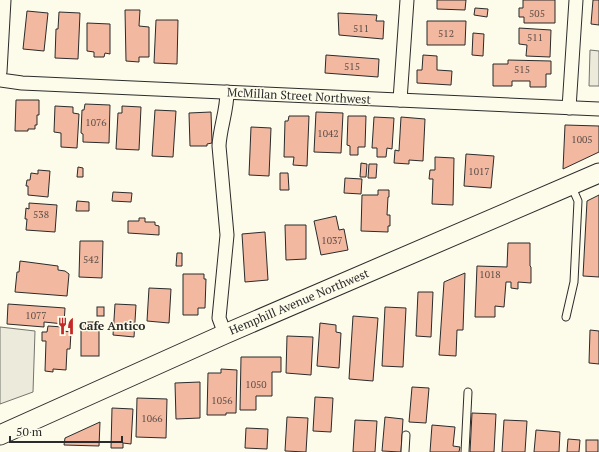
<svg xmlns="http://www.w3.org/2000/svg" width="599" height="452" viewBox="0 0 599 452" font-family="'PT Serif',serif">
	<rect width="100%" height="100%" fill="#fdfbea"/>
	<!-- parking -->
	<g fill="#eceadb" stroke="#74746e">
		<polygon points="590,50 599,51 599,86 589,86"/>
		<polygon points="0,327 35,331 33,392 0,404"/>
	</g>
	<!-- building -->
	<g fill="#f2b8a0" stroke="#2b2b2b">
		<polygon points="437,0 466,0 465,10 437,9"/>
		<polygon points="523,0 555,0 555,23 524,23 524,17 519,17 519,8 523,8"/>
		<polygon points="593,0 599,0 599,25 591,24"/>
		<polygon points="475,8 488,9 487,17 474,15"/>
		<polygon points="125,10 140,10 139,26 149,27 149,57 139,57 139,62 126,61"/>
		<polygon points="27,11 48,13 44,51 23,49"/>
		<polygon points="59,12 80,13 78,59 55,58 56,29 58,29"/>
		<polygon points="338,13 377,15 376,21 384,21 383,39 339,35"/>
		<polygon points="156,20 178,20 177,64 154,63"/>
		<polygon points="427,21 466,21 465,45 427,45"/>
		<polygon points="87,23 110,24 110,54 105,53 104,57 94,57 94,52 87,51"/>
		<polygon points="519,28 551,30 550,57 526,56 527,45 519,44"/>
		<polygon points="473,33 484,34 483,56 472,55"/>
		<polygon points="326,55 379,59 378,77 325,73"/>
		<polygon points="423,55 437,56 437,70 452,71 451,85 417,83 417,70 422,70"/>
		<polygon points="508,60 551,61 551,74 546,74 546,87 530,87 530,81 512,81 512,86 493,86 493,64 508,64"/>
		<polygon points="16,100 39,100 39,115 37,115 37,125 35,125 35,129 28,129 28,131 15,131"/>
		<polygon points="85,104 110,105 109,143 83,142 83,134 81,133 82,110 84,110"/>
		<polygon points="55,106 73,107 73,113 79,114 77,148 61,147 61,133 54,132"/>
		<polygon points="122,106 141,107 139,150 116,149 118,113 122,113"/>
		<polygon points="155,110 176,111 173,157 152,156"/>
		<polygon points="211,112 212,143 207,144 207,146 190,146 189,113"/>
		<polygon points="316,112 343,113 341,153 314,152"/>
		<polygon points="289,116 309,116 307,166 293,165 294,157 284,157 285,121 288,121"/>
		<polygon points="348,116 366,116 365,147 358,147 358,155 350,155 350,146 347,145"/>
		<polygon points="374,117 394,118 392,149 387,148 386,157 377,157 377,148 372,148"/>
		<polygon points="401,117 425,119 423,161 409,160 409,164 394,163 395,150 399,151"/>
		<polygon points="565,125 599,126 599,152 563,169"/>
		<polygon points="251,127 271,128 269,176 249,175"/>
		<polygon points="466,154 494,156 491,188 464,186"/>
		<polygon points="435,157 454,158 453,205 432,204 433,179 429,179 430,170 435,170"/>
		<polygon points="361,163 367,164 366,177 360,177"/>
		<polygon points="369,164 377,164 376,178 368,178"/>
		<polygon points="78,167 83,168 83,177 77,177"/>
		<polygon points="38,170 50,171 48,197 28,195 28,186 26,186 27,180 30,180 31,173 38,174"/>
		<polygon points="280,173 288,173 289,190 280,190"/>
		<polygon points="345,178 362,179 361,194 344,193"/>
		<polygon points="378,190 389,190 389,197 388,197 387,215 390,215 390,226 388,226 388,232 361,231 362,195 378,195"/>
		<polygon points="113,192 132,193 131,202 112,201"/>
		<polygon points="599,195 599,277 583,276 587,201"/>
		<polygon points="77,201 89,202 89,211 76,211"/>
		<polygon points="29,203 57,205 55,232 26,230 27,219 25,219 26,208 29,209"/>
		<polygon points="336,216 339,230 344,229 348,250 321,255 314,221"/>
		<polygon points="139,218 145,218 145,222 155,222 155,225 159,226 159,235 128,233 128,221 139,221"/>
		<polygon points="285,225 306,225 306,259 286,260"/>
		<polygon points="265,232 268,280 245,282 242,234"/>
		<polygon points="80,241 103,241 102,278 79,277"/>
		<polygon points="508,243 530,243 530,266 531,267 531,283 518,282 518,289 511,288 511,282 506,282 504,307 495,306 495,317 475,317 477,266 507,267"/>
		<polygon points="177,253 182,253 182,266 176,266"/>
		<polygon points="20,261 58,266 58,270 65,271 69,274 67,296 15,292 17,272 19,272"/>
		<polygon points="465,273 463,330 457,330 456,356 439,355 444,282"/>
		<polygon points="183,274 204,274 204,279 206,279 205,308 198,308 198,315 183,315"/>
		<polygon points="149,288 171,289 169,323 147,321"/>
		<polygon points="418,292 433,292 431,337 416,336"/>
		<polygon points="8,304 65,308 64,324 44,322 44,327 7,324"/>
		<polygon points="115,304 136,305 134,337 113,335"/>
		<rect x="97" y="307" width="7" height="9"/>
		<polygon points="385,307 406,308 403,367 382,366"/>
		<polygon points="353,316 378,318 373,381 349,379"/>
		<rect x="81" y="322" width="18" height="34"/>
		<polygon points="320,323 336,325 336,332 341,333 339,368 317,366"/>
		<polygon points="48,326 63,327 63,331 71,332 70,349 67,349 66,370 53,369 53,372 45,371 46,341 42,341 42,332 47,332"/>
		<polygon points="590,330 599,331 599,364 589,363"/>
		<polygon points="287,336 313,337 311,375 286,373"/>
		<polygon points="241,357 281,357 281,372 272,372 272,396 256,396 256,410 240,410"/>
		<polygon points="221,369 237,370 236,413 226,413 226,415 207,415 208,373 221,373"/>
		<polygon points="200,382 200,418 176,419 175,383"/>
		<polygon points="412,387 429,388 426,423 409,422"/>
		<polygon points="315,397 333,398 331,432 313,431"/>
		<polygon points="137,398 167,399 166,438 136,437"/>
		<polygon points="112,408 133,409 131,444 123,443 123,448 111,448"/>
		<polygon points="472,413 496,414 494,452 470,452"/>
		<polygon points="287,417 308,418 306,452 285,451"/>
		<polygon points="385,417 403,419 401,452 382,451"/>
		<polygon points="355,420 377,421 375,452 353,452"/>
		<polygon points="504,420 527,421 525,452 502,452"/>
		<polygon points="100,422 99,446 64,445 65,438"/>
		<polygon points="432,425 455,427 453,446 460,447 459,452 430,452"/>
		<polygon points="246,428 268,429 267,449 245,448"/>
		<polygon points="536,430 560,432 559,452 534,452"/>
		<polygon points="568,439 580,440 579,452 567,452"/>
		<rect x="586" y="440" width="12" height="12"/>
	</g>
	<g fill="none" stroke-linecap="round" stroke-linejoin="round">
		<!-- lane casing -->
		<g stroke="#2b2b2b" stroke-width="9">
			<g id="lane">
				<polyline points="566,317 574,282 578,201 571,185"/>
				<polyline points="405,452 406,435"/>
				<polyline points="465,452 468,392"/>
			</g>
		</g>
		<!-- street casing -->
		<g stroke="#2b2b2b" stroke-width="15">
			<g id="street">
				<polyline points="0,72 4,0"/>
				<polyline points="0,80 22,83 599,109"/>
				<polyline points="400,100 407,0"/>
				<polyline points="569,108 576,0"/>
				<path d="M225,334L219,318L227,235L219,146C220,127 227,111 227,92"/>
			</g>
		</g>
		<!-- secondary casing -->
		<g stroke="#2b2b2b" stroke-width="21">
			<polyline id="secondary" points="0,435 225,334 599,173"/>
		</g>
		<!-- lane -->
		<use href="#lane" stroke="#fdfbea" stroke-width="7"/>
		<!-- street -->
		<use href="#street" stroke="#fdfbea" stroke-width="13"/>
		<!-- secondary -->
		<use href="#secondary" stroke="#fdfbea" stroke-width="19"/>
	</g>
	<!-- icons -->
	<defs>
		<g id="restaurant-bare" transform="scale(1.38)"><path d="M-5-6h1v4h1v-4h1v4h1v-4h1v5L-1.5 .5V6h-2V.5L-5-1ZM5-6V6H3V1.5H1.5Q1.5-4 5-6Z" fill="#c62828" stroke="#fdfbea" stroke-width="2.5" paint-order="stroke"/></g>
	</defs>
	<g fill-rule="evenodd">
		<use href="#restaurant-bare" x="66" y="326"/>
	</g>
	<g text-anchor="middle" stroke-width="3" stroke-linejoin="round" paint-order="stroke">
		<!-- number labels -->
		<g font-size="10" fill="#5d4e48">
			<text x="537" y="17">505</text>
			<text x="361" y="32">511</text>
			<text x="446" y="37">512</text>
			<text x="535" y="41">511</text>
			<text x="352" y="70">515</text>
			<text x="522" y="73">515</text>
			<text x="96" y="126">1076</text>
			<text x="328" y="137">1042</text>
			<text x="582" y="143">1005</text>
			<text x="479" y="175">1017</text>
			<text x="41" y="218">538</text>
			<text x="332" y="244">1037</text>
			<text x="91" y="263">542</text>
			<text x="490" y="278">1018</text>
			<text x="36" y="319">1077</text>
			<text x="256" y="388">1050</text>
			<text x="222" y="404">1056</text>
			<text x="152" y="422">1066</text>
		</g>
		<!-- street labels -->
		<g font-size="12" fill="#2b2b2b" stroke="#fdfbea">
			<text transform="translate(299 96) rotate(3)" y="4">McMillan Street Northwest</text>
			<text transform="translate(299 302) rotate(-23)" y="4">Hemphill Avenue Northwest</text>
		</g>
		<!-- poi labels -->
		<g font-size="12" font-weight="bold" fill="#2b2b2b" stroke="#fdfbea" text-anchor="start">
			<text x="79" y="330">Cafe Antico</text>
		</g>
	</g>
	<!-- scale -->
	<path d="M10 436v6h112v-6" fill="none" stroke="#2b2b2b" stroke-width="2"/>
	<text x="16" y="436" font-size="12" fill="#2b2b2b" stroke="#fdfbea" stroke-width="3" paint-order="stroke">50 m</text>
</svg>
